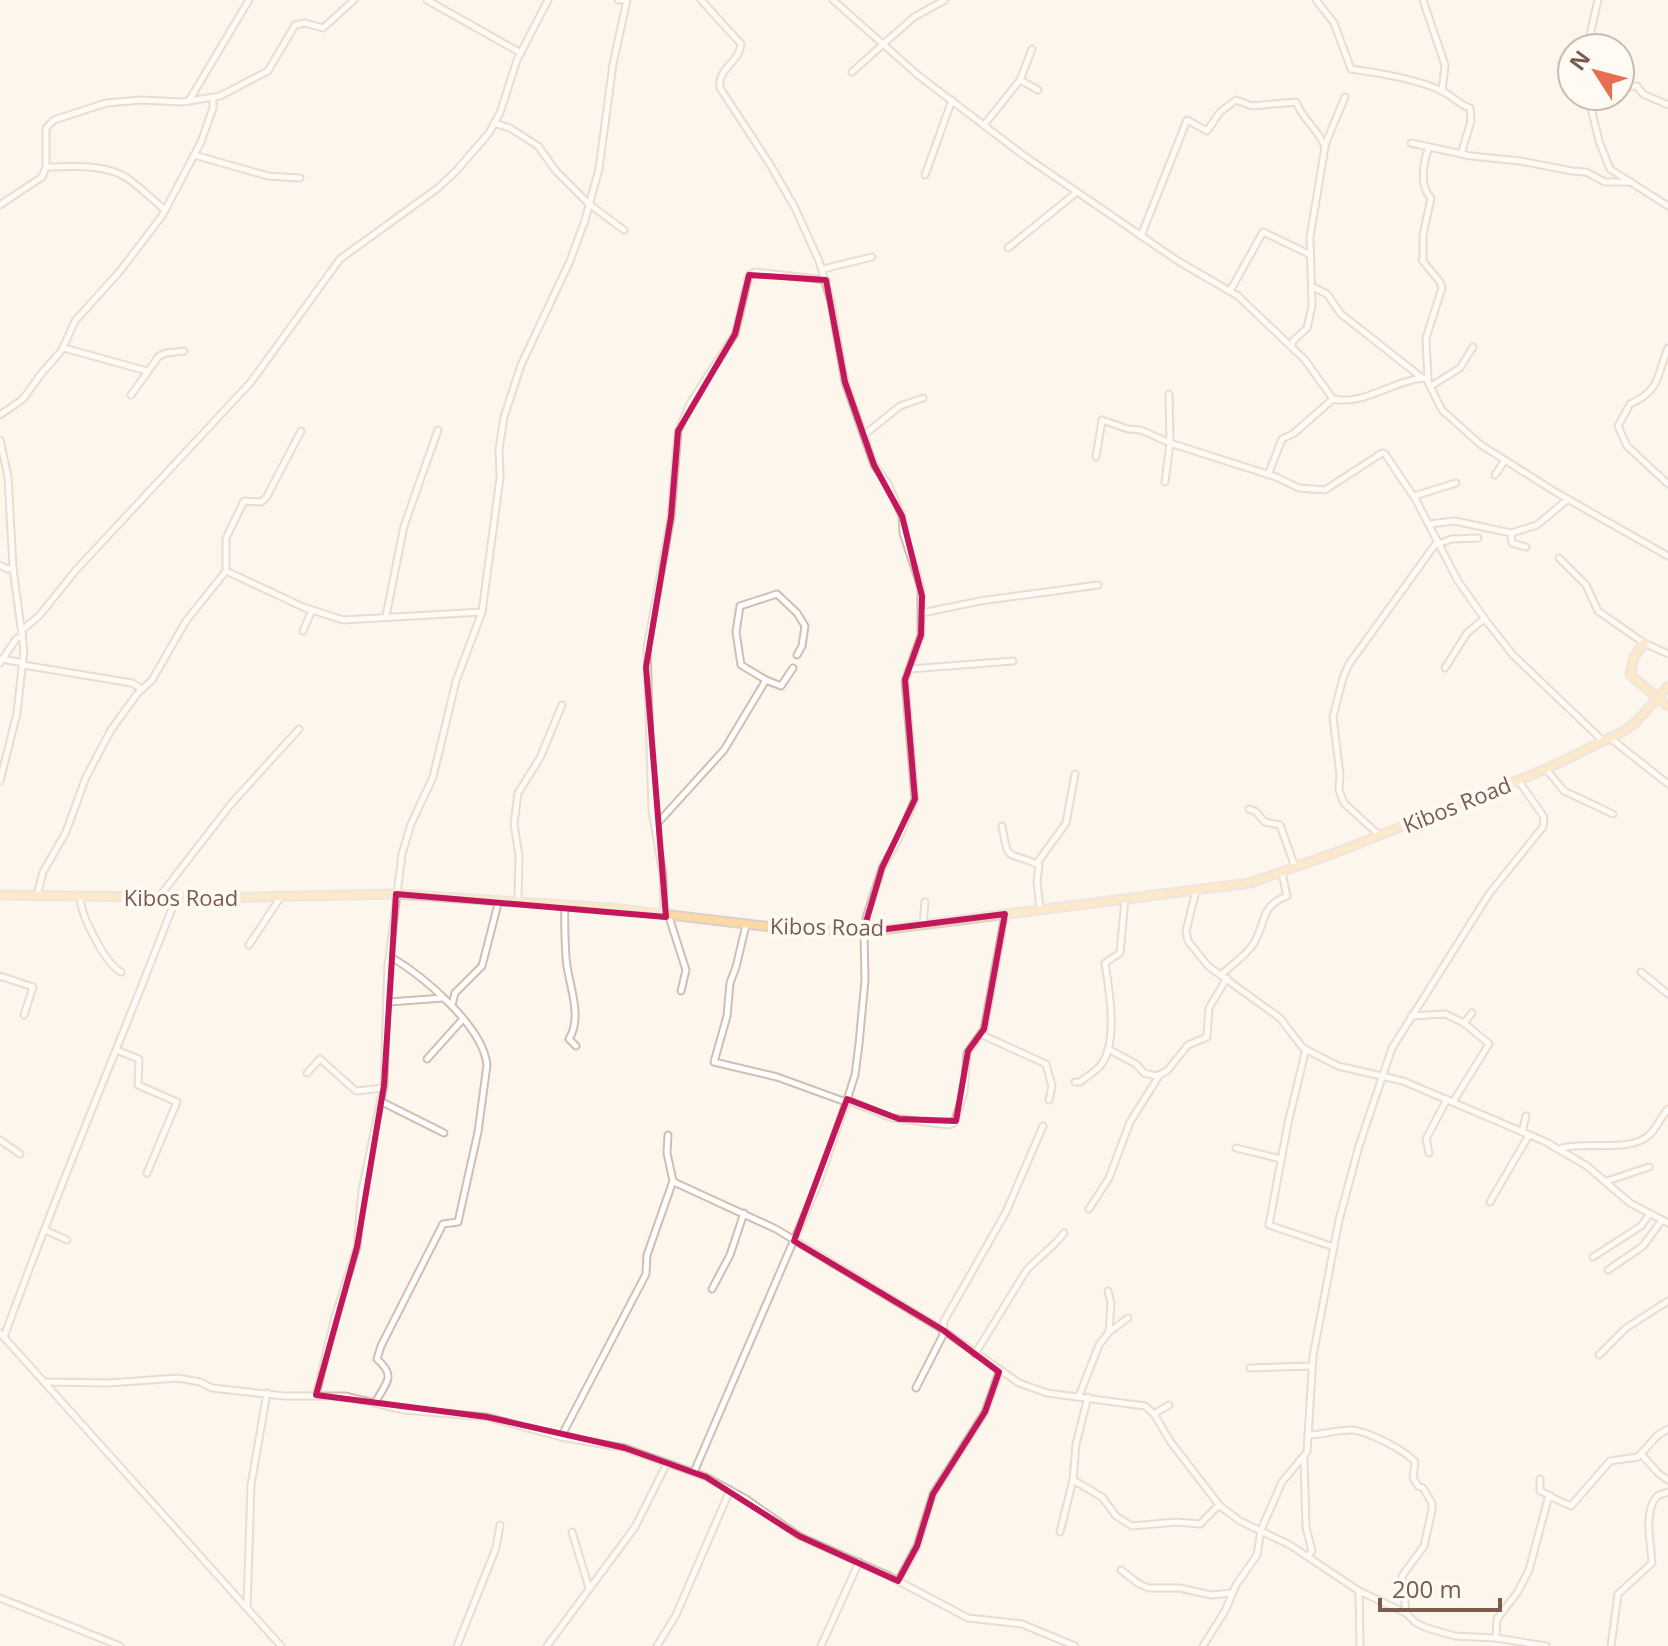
<svg xmlns="http://www.w3.org/2000/svg" width="1668" height="1646" viewBox="0 0 1668 1646" font-family="'Open Sans',sans-serif">
	<rect width="100%" height="100%" fill="#fdf6ec"/>
	<g fill="none" stroke-linecap="round" stroke-linejoin="round">
		<!-- minor casing -->
		<g stroke="#d1beb0" stroke-width="9">
			<g id="minor">
				<polyline points="427,0 521,53"/>
				<path d="M701,0L741,44C740,62 717,68 720,88L771,166L795,208L819,261L831,302L845,382L874,465L888,484L902,516L903,533L921,588V635L905,681L915,799L898,840L882,868L866,918L868,930"/>
				<path d="M833,0L919,76L1023,155L1178,261L1238,296L1305,360L1333,399C1364,406 1396,379 1426,378L1442,410L1481,445L1557,493L1668,556"/>
				<path d="M1316,0L1334,23L1351,69C1376,72 1421,80 1444,92C1453,97 1460,105 1470,108L1471,121L1461,154"/>
				<polyline points="1423,0 1445,65 1442,91"/>
				<polyline points="1587,48 1598,0"/>
				<polyline points="852,72 914,17 945,0"/>
				<polyline points="1020,80 1038,90"/>
				<polyline points="1620,87 1637,86 1643,94 1668,105"/>
				<polyline points="1588,96 1599,141 1610,169 1668,206"/>
				<polyline points="190,99 249,0"/>
				<polyline points="494,123 510,128 538,146 556,171 589,204 624,230"/>
				<polyline points="984,125 1020,80 1032,49"/>
				<polyline points="1411,143 1471,156 1520,161 1572,171 1586,172 1605,182 1631,182"/>
				<polyline points="1325,145 1345,97"/>
				<polyline points="194,155 268,176 300,178"/>
				<path d="M46,167C71,167 104,163 127,178C140,187 153,200 165,210"/>
				<polyline points="925,175 952,100"/>
				<polyline points="0,205 42,177 46,167 46,128 54,120 106,103 141,100 183,102 220,96 268,71 295,25 305,23 323,28 354,0"/>
				<path d="M1141,236L1187,120L1207,131L1220,112L1236,100L1252,106L1296,102C1302,119 1319,130 1325,147L1310,237L1312,306L1307,328L1293,341L1292,346"/>
				<polyline points="1008,248 1077,192"/>
				<path d="M1423,258V235L1431,198C1419,186 1423,162 1429,147"/>
				<polyline points="1422,260 1440,282 1442,288 1426,338 1428,379"/>
				<polyline points="823,269 872,257"/>
				<polyline points="1313,287 1327,294 1341,314 1421,377"/>
				<polyline points="1230,291 1263,232 1309,254"/>
				<polyline points="64,348 147,371"/>
				<polyline points="1431,386 1460,368 1473,347"/>
				<polyline points="1169,394 1170,443 1276,477 1299,488 1325,490 1382,453 1385,454 1416,500 1458,581 1487,622 1513,655 1603,741"/>
				<polyline points="131,395 159,356 166,353 184,351"/>
				<path d="M1630,404C1661,390 1656,377 1668,348"/>
				<polyline points="1628,408 1618,426 1627,446 1668,484"/>
				<polyline points="0,415 23,399 41,374 62,350 75,321 120,271 162,216 201,142 213,108 213,99"/>
				<polyline points="864,435 900,406 923,398"/>
				<polyline points="0,440 8,477 13,568 24,650 17,713 0,781"/>
				<polyline points="1096,457 1102,420 1128,429 1141,430 1170,443 1165,482"/>
				<polyline points="1268,475 1282,439 1293,434 1333,399"/>
				<polyline points="1495,475 1505,460"/>
				<polyline points="1414,496 1456,483"/>
				<polyline points="1429,524 1455,521 1511,533 1537,525 1568,499"/>
				<polyline points="1511,533 1512,543 1526,547"/>
				<polyline points="1438,544 1452,539 1478,538"/>
				<polyline points="1559,558 1586,585 1598,611 1644,643 1668,654"/>
				<polyline points="0,565 7,569 13,568"/>
				<polyline points="226,571 303,607 343,620 482,612"/>
				<polyline points="922,613 980,601 1098,585"/>
				<polyline points="386,616 404,526 438,430"/>
				<polyline points="22,630 39,616 76,570 251,382 340,259 438,188 457,170 489,133 500,113 517,60 548,0"/>
				<polyline points="303,631 312,610"/>
				<polyline points="2,659 23,663"/>
				<polyline points="0,663 16,639 23,635"/>
				<polyline points="23,665 132,683 142,689"/>
				<polyline points="1445,668 1467,633 1484,619"/>
				<polyline points="910,669 1013,661"/>
				<polyline points="766,680 741,665 736,632 740,606 777,594 797,613 805,626 802,646 797,655"/>
				<polyline points="1610,738 1668,784"/>
				<polyline points="1546,769 1564,791 1613,814"/>
				<polyline points="1249,809 1255,811 1265,822 1280,825 1295,867"/>
				<polyline points="655,826 724,750 766,680 781,686 793,668"/>
				<path d="M1002,826C1009,865 1005,849 1039,865L1037,881L1040,909"/>
				<polyline points="1379,835 1344,803 1339,790 1340,775 1333,717 1343,678 1349,664 1437,542"/>
				<polyline points="1037,863 1066,823 1075,774"/>
				<polyline points="1196,891 1186,931 1188,941 1208,966 1280,1018 1303,1048 1338,1066 1403,1081 1546,1142 1587,1166 1630,1203 1668,1223"/>
				<polyline points="37,895 43,872 66,832 86,777 111,730 137,694 152,680 186,621 226,571 226,538 244,501 261,502 266,498 301,431"/>
				<path d="M80,896C80,915 105,963 121,972"/>
				<polyline points="159,897 231,804 299,729"/>
				<polyline points="518,901 519,856 514,824 518,793 540,758 562,705"/>
				<path d="M565,905C564,922 565,939 566,957C567,982 584,1015 569,1039L576,1046"/>
				<polyline points="664,915 663,875 652,810 647,648 671,517 678,431 691,402 735,334 749,275 756,272 826,280"/>
				<polyline points="669,917 686,970 681,991"/>
				<polyline points="923,924 925,902"/>
				<polyline points="746,925 736,967 730,983 727,1016 714,1062 777,1077 846,1102"/>
				<polyline points="249,945 280,898"/>
				<polyline points="389,959 402,854 411,824 433,777 456,681 482,612 500,478 499,449 504,417 521,365 570,261 585,220 599,169 613,64 627,0 618,0"/>
				<polyline points="1641,972 1668,994"/>
				<path d="M1221,975C1231,965 1247,955 1254,943C1267,921 1259,907 1287,896L1282,873"/>
				<polyline points="0,976 33,987 24,1015"/>
				<polyline points="389,1002 443,998"/>
				<polyline points="452,1005 455,993 482,966 499,900"/>
				<polyline points="1411,1016 1445,1014 1464,1023 1472,1013"/>
				<polyline points="982,1035 1046,1064 1052,1086 1049,1100"/>
				<polyline points="1108,1049 1136,1064 1144,1073 1156,1076 1167,1071 1188,1045 1207,1037 1209,1008 1227,978"/>
				<polyline points="1306,1049 1288,1123 1269,1225 1334,1247"/>
				<polyline points="116,1050 139,1059 138,1085 177,1102 147,1173"/>
				<polyline points="427,1059 462,1020"/>
				<polyline points="307,1073 320,1059 356,1091 383,1088"/>
				<path d="M1075,1082H1080C1086,1077 1095,1072 1100,1066C1119,1044 1109,989 1105,963L1120,953L1125,899"/>
				<polyline points="847,1100 892,1118 949,1125 954,1123 964,1093 967,1053 984,1029 1005,914"/>
				<polyline points="380,1101 444,1133"/>
				<polyline points="1453,1102 1489,1044 1464,1023"/>
				<polyline points="1522,1132 1526,1116"/>
				<polyline points="668,1135 667,1153 673,1181 676,1183 776,1229 943,1330 1019,1383 1047,1393 1145,1406 1154,1414 1170,1441 1220,1506 1240,1521 1290,1545 1359,1591 1406,1613 1416,1623 1427,1628 1455,1636 1496,1638 1546,1646"/>
				<polyline points="0,1140 20,1154"/>
				<polyline points="1236,1148 1281,1159"/>
				<path d="M1562,1148C1587,1141 1630,1153 1649,1135C1657,1128 1661,1117 1668,1109"/>
				<polyline points="1429,1153 1426,1139 1447,1099"/>
				<polyline points="1607,1181 1649,1167"/>
				<polyline points="1490,1202 1529,1135"/>
				<polyline points="1089,1209 1109,1178 1130,1122 1159,1076"/>
				<polyline points="45,1230 67,1240"/>
				<polyline points="1593,1257 1641,1226 1649,1215"/>
				<polyline points="1608,1270 1643,1246 1662,1220"/>
				<polyline points="712,1289 730,1255 744,1213"/>
				<polyline points="1108,1291 1111,1303 1109,1332"/>
				<polyline points="0,1333 281,1646"/>
				<path d="M4,1337C57,1189 120,1045 176,898"/>
				<path d="M975,1354L1026,1271C1038,1257 1053,1248 1064,1233"/>
				<polyline points="1599,1355 1626,1328 1668,1301"/>
				<polyline points="1250,1368 1312,1366"/>
				<polyline points="44,1382 109,1383 178,1378 200,1382 212,1388 284,1396 345,1396 404,1410 487,1417 561,1437 625,1448 706,1477 746,1499 799,1536 885,1574 968,1618 1022,1624 1075,1646"/>
				<polyline points="916,1388 943,1335 944,1321 1006,1212 1043,1126"/>
				<path d="M316,1395L335,1317L357,1247L362,1190L384,1085L388,962L391,957C423,976 483,1026 487,1065L478,1132L458,1222L443,1224L381,1346L377,1359C397,1377 386,1382 375,1403"/>
				<polyline points="1079,1396 1099,1345 1109,1332 1128,1318"/>
				<polyline points="1154,1414 1169,1405"/>
				<path d="M1308,1435C1323,1435 1338,1429 1353,1430C1369,1432 1405,1450 1415,1462L1413,1478L1418,1486L1423,1488L1432,1503V1510L1424,1546L1402,1576L1406,1613"/>
				<polyline points="561,1437 646,1274 647,1255 673,1181"/>
				<polyline points="1642,1455 1659,1474 1668,1480"/>
				<polyline points="1304,1459 1306,1527 1312,1551 1308,1556"/>
				<polyline points="694,1472 818,1184 847,1100 855,1075 859,1044 865,980 864,932"/>
				<polyline points="1540,1479 1540,1491 1551,1496"/>
				<polyline points="1073,1480 1102,1497 1116,1516 1132,1526 1176,1522 1200,1524 1219,1505"/>
				<polyline points="572,1532 589,1588"/>
				<polyline points="1060,1532 1073,1480 1076,1444 1088,1397"/>
				<polyline points="1121,1570 1139,1584 1149,1588 1180,1588 1211,1595 1232,1593"/>
				<polyline points="898,1581 917,1546 933,1494 985,1412 999,1372"/>
				<polyline points="1359,1591 1360,1646"/>
				<polyline points="0,1598 120,1646"/>
				<polyline points="247,1607 251,1485 267,1393"/>
				<polyline points="1496,1638 1497,1619 1517,1593 1529,1570 1548,1499 1551,1497 1571,1506 1610,1461 1638,1457 1658,1435 1668,1429"/>
				<polyline points="457,1646 496,1548 500,1525"/>
				<polyline points="547,1646 635,1527 667,1463"/>
				<polyline points="657,1646 676,1615 730,1490"/>
				<polyline points="821,1646 859,1562"/>
				<polyline points="1203,1646 1225,1611 1236,1585 1257,1555 1261,1530 1282,1482 1307,1452 1313,1356 1339,1220 1359,1146 1392,1048 1489,894 1543,827 1544,817 1518,780"/>
				<path d="M1611,1646L1618,1594L1652,1563C1651,1543 1643,1513 1657,1496L1668,1492"/>
			</g>
		</g>
		<!-- major casing -->
		<g stroke="#dad1cd" stroke-width="11">
			<g id="major">
				<polyline points="1644,643 1634,657 1630,675 1668,706"/>
				<polyline points="0,895 214,898 396,894 611,908 797,930 882,930 1250,883 1335,853 1546,769 1626,730 1637,721 1668,686"/>
			</g>
		</g>
		<!-- minor -->
		<use href="#minor" stroke="#fff" stroke-width="5"/>
		<!-- major -->
		<use href="#major" stroke="#fbd9a5" stroke-width="7"/>
	</g>
	<!-- marked area -->
	<path d="M0 0H1668V1646H0ZM749,275L826,280L845,382L874,465L902,516L922,596L921,635L905,680L915,799L882,868L863,932L1005,914L984,1029L968,1051L956,1121L899,1119L847,1099L794,1241L943,1330L999,1372L985,1412L933,1494L917,1546L898,1581L799,1536L706,1477L625,1448L487,1417L316,1395L357,1247L384,1085L396,894L666,917L646,667L671,517L678,431L735,334Z" fill="#fdf6ec" fill-opacity=".55" fill-rule="evenodd"/>
	<path fill="none" stroke="#c2185b" stroke-width="6" stroke-linejoin="round" d="M749,275L826,280L845,382L874,465L902,516L922,596L921,635L905,680L915,799L882,868L863,932L1005,914L984,1029L968,1051L956,1121L899,1119L847,1099L794,1241L943,1330L999,1372L985,1412L933,1494L917,1546L898,1581L799,1536L706,1477L625,1448L487,1417L316,1395L357,1247L384,1085L396,894L666,917L646,667L671,517L678,431L735,334Z"/>
	<g text-anchor="middle" stroke-width="8" stroke-linejoin="round" paint-order="stroke">
		<!-- street labels -->
		<g font-size="22" fill="#7a5c4d" stroke="#fffaf3">
			<text transform="translate(1457 805) rotate(-22)" y="8">Kibos Road</text>
			<text x="181" y="906">Kibos Road</text>
			<text transform="translate(827 927) rotate(1)" y="8">Kibos Road</text>
		</g>
	</g>
	<!-- north arrow -->
	<g transform="translate(1596 72) rotate(306)"><circle r="38" fill="#fffaf3" stroke="#cabbb1" stroke-width="2"/>
	<path d="M0-6L14 30L0 20L-14 30Z" fill="#e76f51"/>
	<text y="-12" font-size="22" font-weight="bold" text-anchor="middle" fill="#7a5c4d">N</text>
	</g>
	<!-- scale -->
	<path d="M1380 1598v12h120v-12" fill="none" stroke="#7a5c4d" stroke-width="4"/>
	<text x="1392" y="1598" font-size="24" fill="#7a5c4d" stroke="#fffaf3" stroke-width="6" paint-order="stroke">200 m</text>
</svg>
